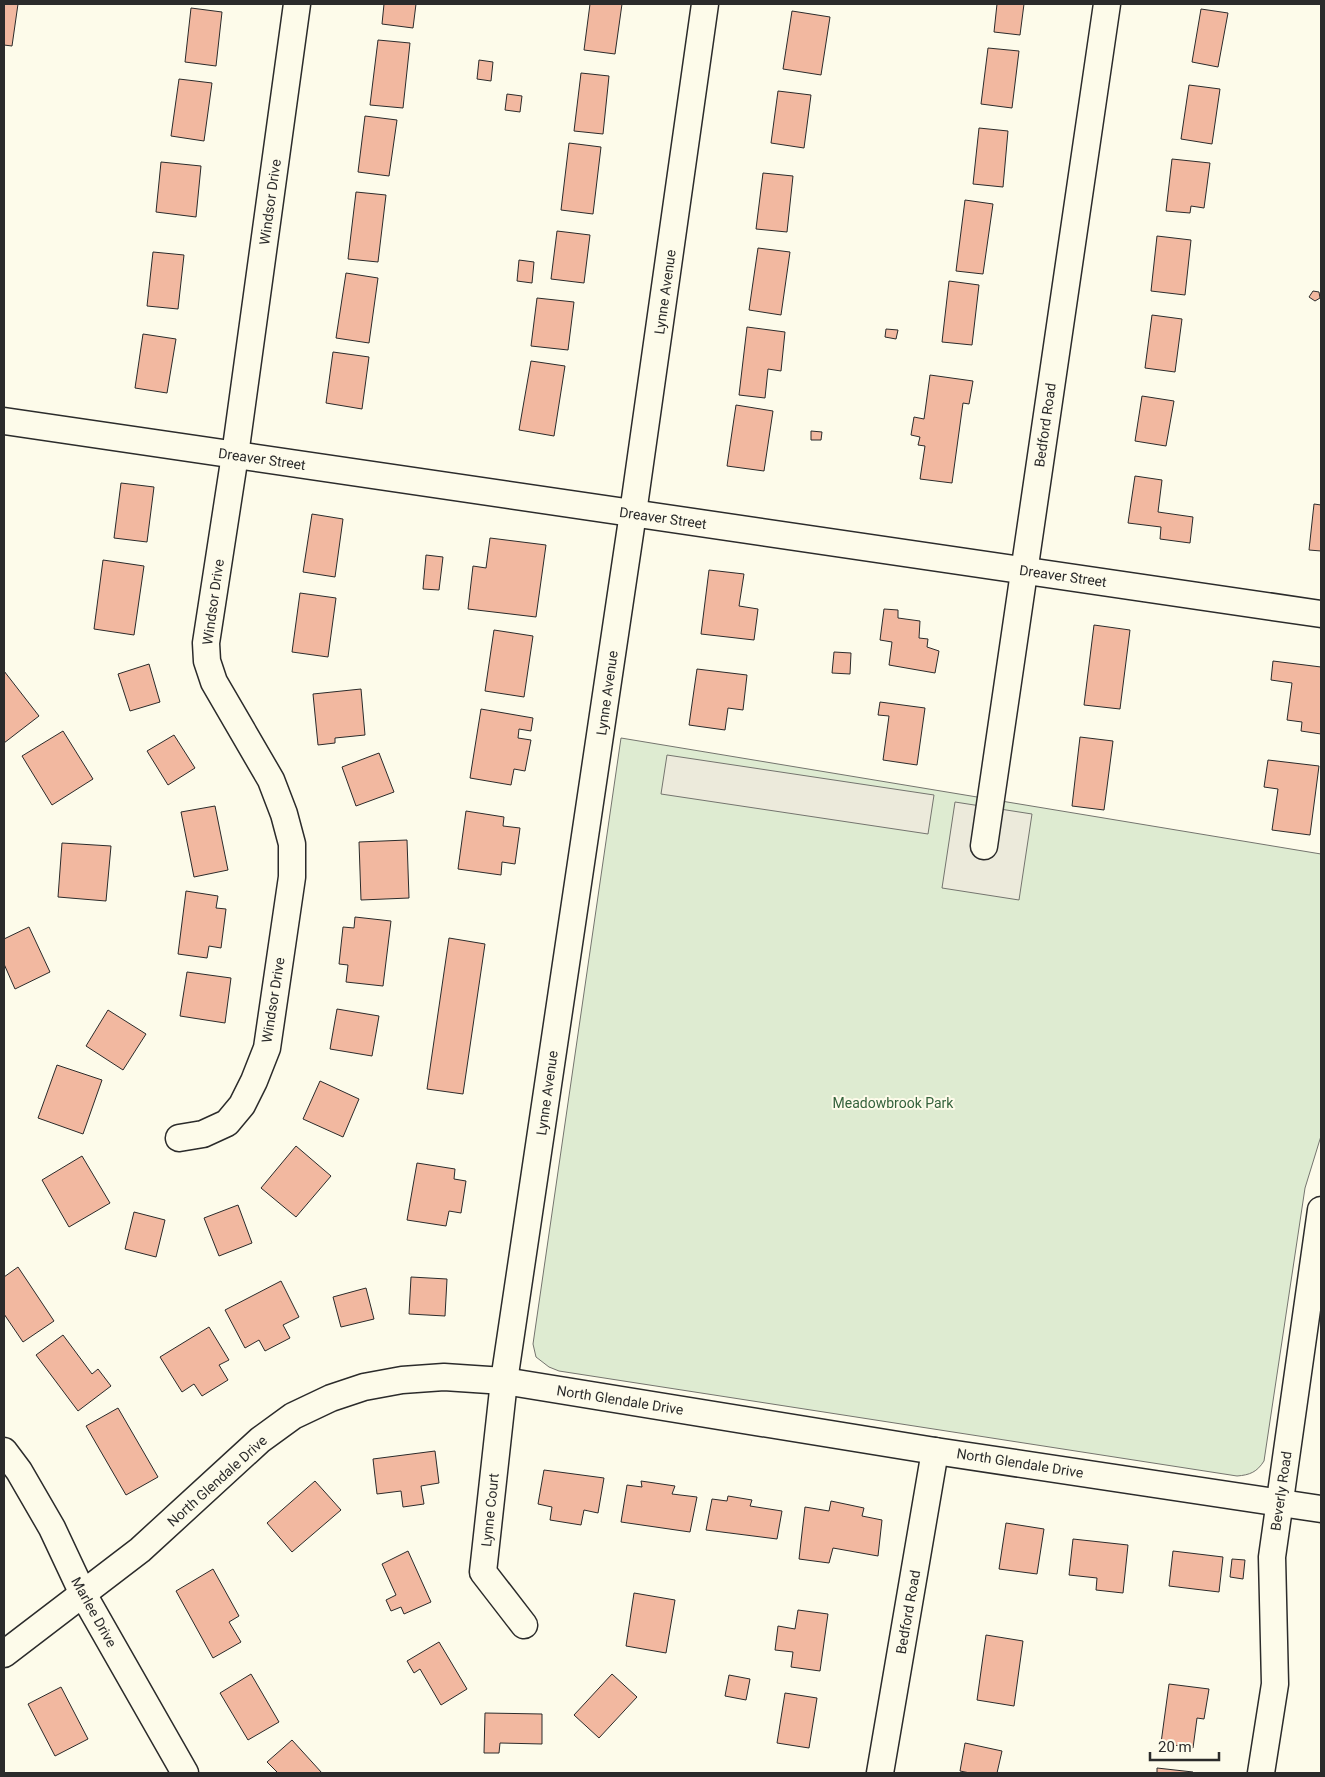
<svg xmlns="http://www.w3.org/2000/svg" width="1325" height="1777" viewBox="0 0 1325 1777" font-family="Roboto,sans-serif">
	<rect width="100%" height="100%" fill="#fdfbea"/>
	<!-- green -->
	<path fill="#deebd1" stroke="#74746e" d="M621,738L1321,854V1136L1305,1188L1264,1461C1257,1472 1250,1475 1237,1476L559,1371L549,1367L536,1357L533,1344Z"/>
	<!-- parking -->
	<g fill="#eceadb" stroke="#74746e">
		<polygon points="667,755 934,795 928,834 661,794"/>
		<polygon points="955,802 1032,814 1019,900 942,888"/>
	</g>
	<!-- building -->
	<g fill="#f2b8a0" stroke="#2b2b2b">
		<polygon points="4,4 18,4 12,46 4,45"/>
		<polygon points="384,4 416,4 413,28 382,24"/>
		<polygon points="590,4 622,4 615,54 584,50"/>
		<polygon points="997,4 1024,4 1020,35 994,32"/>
		<polygon points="191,8 222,12 216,66 185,62"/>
		<polygon points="1201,9 1228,13 1218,67 1192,62"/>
		<polygon points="792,11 830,17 821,75 783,69"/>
		<polygon points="378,40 410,43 403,108 370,105"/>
		<polygon points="988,48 1019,51 1012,108 981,104"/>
		<polygon points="479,60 493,62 491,81 477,79"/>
		<polygon points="581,73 609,76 603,134 574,131"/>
		<polygon points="179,79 212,83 204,141 171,136"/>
		<polygon points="1189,85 1220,89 1212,144 1181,139"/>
		<polygon points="778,91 811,95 804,148 771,143"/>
		<polygon points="507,94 522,96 520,112 505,110"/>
		<polygon points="365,116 397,120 389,176 358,172"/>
		<polygon points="979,128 1008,131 1003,187 973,184"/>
		<polygon points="569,143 601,147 593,214 561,210"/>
		<polygon points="1172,159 1210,163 1204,208 1191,206 1190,213 1166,211"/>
		<polygon points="161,162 201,166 196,217 156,212"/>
		<polygon points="763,173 793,176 787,232 756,229"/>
		<polygon points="356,192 386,195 378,262 348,259"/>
		<polygon points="965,200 993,204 983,274 956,271"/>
		<polygon points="557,231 590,235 584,283 551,279"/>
		<polygon points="1157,236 1191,240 1185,295 1151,291"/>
		<polygon points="758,248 790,252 781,315 749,310"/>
		<polygon points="153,252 184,255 178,309 147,306"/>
		<polygon points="519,260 534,262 532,283 517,281"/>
		<polygon points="346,273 378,278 369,343 336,338"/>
		<polygon points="949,281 979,285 972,345 942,342"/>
		<polygon points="1313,291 1319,292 1320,298 1315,301 1309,297"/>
		<polygon points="537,298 574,302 568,350 531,346"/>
		<polygon points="1152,315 1182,319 1175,372 1145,368"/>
		<polygon points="747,327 785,332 781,371 768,369 765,398 739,395"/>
		<polygon points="886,329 898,330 896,339 885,337"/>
		<polygon points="143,334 176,339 167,393 135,388"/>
		<polygon points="333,352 369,357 362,409 326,403"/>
		<polygon points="531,361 565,366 554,436 519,430"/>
		<polygon points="930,375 973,381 969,404 963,403 952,483 920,479 925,446 918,445 920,437 911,435 914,417 924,419"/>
		<polygon points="1142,396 1174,401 1166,446 1135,441"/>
		<polygon points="736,405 773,411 764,471 727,466"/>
		<polygon points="811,431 822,432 821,440 811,440"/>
		<polygon points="1135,476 1162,480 1158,512 1193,517 1190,543 1160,539 1161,527 1128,523"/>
		<polygon points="121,483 154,487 147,542 114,538"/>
		<polygon points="1314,504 1321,505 1321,551 1309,550"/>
		<polygon points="312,514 343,519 335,577 303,572"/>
		<polygon points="490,538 546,545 536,617 468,609 473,566 486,568"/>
		<polygon points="426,555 443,557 439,590 423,589"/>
		<polygon points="103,560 144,566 134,635 94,629"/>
		<polygon points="709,570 744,574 739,606 758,609 754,640 701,634"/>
		<polygon points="300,593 336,598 328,657 292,652"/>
		<polygon points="884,609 898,610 898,618 920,621 919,638 928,639 927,647 939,651 935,673 889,665 892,642 880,640"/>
		<polygon points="1094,625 1130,630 1120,709 1084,705"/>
		<polygon points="494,630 533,636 524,697 485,691"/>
		<polygon points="834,652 851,653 850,674 832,673"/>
		<polygon points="1273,661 1321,667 1321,734 1301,731 1302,722 1287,720 1292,683 1271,680"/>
		<polygon points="149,664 160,702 130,711 118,674"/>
		<polygon points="697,669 747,675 743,710 728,708 725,730 689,725"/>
		<polygon points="4,671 39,716 4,743"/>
		<polygon points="361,689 365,735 335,738 335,743 318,745 313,694"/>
		<polygon points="880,702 925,708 917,765 883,760 889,716 878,715"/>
		<polygon points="481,709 533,718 531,731 519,729 518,738 531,740 525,771 514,769 511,785 470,778"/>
		<polygon points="63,731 93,779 52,805 22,756"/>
		<polygon points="174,735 195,768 168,785 147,751"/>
		<polygon points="1080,737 1113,741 1104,810 1072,806"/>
		<polygon points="379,753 394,792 356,806 342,767"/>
		<polygon points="1268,760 1319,766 1310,835 1272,830 1278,789 1264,787"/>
		<polygon points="215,806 228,870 194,877 181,812"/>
		<polygon points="466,811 504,817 503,826 520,828 515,864 502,862 501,875 458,869"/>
		<polygon points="407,840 409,898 361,900 359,842"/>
		<polygon points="62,843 111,846 106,901 58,897"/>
		<polygon points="186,891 218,896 216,908 226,909 221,948 209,946 207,958 178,954"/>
		<polygon points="355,917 391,921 383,986 346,982 348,965 339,964 343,927 354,928"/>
		<polygon points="29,927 50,972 15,989 4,964 4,939"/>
		<polygon points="449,938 485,944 463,1094 427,1089"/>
		<polygon points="187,972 231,978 225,1023 180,1016"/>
		<polygon points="337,1009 379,1016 372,1056 330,1049"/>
		<polygon points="108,1010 146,1034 123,1070 86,1046"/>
		<polygon points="57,1065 102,1080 83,1134 38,1118"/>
		<polygon points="320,1081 359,1099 343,1137 303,1119"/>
		<polygon points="296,1146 331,1176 296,1217 261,1188"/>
		<polygon points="82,1156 110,1203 69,1227 42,1180"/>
		<polygon points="417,1163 455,1169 454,1179 466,1181 461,1213 449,1211 446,1226 407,1220"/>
		<polygon points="238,1205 252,1243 219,1256 204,1218"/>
		<polygon points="134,1212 165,1220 156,1257 125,1249"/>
		<polygon points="18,1267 54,1321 23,1342 4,1314 4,1277"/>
		<polygon points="411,1277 447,1279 445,1316 409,1314"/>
		<polygon points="281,1281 299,1317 283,1325 290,1338 265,1351 259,1340 245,1348 225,1310"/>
		<polygon points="366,1288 374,1319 341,1327 333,1297"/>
		<polygon points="209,1327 229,1360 219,1365 228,1380 202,1396 194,1384 182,1392 160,1357"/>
		<polygon points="63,1335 92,1374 98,1369 111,1386 78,1411 36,1355"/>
		<polygon points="118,1408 158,1477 126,1495 86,1426"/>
		<polygon points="435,1451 439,1483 421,1486 424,1504 403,1507 401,1491 377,1494 373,1459"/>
		<polygon points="544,1470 604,1478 598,1513 584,1510 581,1525 550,1520 552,1507 538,1504"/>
		<polygon points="315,1481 341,1510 292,1552 267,1523"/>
		<polygon points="641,1481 675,1486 672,1494 697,1497 690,1532 621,1522 627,1485 642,1487"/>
		<polygon points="728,1496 752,1500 750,1506 782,1511 777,1539 706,1530 712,1499 727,1501"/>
		<polygon points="831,1501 864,1508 862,1516 882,1520 878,1556 833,1548 829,1563 799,1559 805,1507 829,1511"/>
		<polygon points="1006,1523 1044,1529 1037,1574 999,1569"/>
		<polygon points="1073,1539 1128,1545 1123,1593 1096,1590 1097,1578 1069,1575"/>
		<polygon points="408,1551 431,1602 404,1614 401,1607 391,1611 386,1600 396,1595 382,1564"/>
		<polygon points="1173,1551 1223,1557 1219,1592 1169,1586"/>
		<polygon points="1232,1559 1245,1560 1243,1579 1230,1577"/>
		<polygon points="213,1569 239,1616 229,1622 241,1642 213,1658 176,1591"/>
		<polygon points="634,1593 675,1600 666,1653 626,1646"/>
		<polygon points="798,1610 828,1614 820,1671 791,1667 793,1652 775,1650 778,1626 795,1629"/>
		<polygon points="986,1635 1023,1641 1014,1706 977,1700"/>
		<polygon points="439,1642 467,1689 441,1705 420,1669 414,1673 407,1661"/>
		<polygon points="251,1674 279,1722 248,1740 220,1693"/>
		<polygon points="612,1674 637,1697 599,1738 574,1715"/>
		<polygon points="729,1675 750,1679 746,1700 725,1696"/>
		<polygon points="1169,1684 1209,1689 1204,1719 1197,1718 1193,1748 1161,1743"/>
		<polygon points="61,1687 88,1739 55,1756 28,1704"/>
		<polygon points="785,1693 817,1698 809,1748 777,1743"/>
		<polygon points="485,1713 542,1714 542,1744 500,1743 499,1753 484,1753"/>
		<polygon points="292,1740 322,1773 278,1773 267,1762"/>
		<polygon points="965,1743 1002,1751 997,1773 970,1773 960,1771"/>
		<polygon points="1157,1768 1193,1772 1193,1773 1157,1773"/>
	</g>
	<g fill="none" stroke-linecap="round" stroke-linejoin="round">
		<!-- minor casing -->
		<g stroke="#2b2b2b" stroke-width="29">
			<g id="minor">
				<polyline points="4,421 1321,614"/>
				<polyline points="984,846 1107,4"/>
				<polyline points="179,1138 203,1134 227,1123 242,1105 254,1081 267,1048 292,877 292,844 284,814 271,780 214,682 207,661 206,643 235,455 297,4"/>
				<polyline points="4,1451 19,1471 52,1528 83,1594 185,1773"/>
				<polyline points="524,1625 483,1572 504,1381 633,513 705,4"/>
				<polyline points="4,1654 140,1550 260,1440 293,1416 331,1398 364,1387 402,1380 444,1377 504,1381 935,1451 1321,1509"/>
				<polyline points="880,1773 935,1451"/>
				<polyline points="1261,1773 1275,1684 1272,1557 1321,1210"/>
			</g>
		</g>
		<!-- minor -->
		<use href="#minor" stroke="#fdfbea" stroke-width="26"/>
	</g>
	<g text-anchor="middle" stroke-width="4" stroke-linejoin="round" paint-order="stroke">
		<!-- street labels -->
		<g font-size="14" fill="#2b2b2b" stroke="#fdfbea">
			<text transform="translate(270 202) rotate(-82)" y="5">Windsor Drive</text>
			<text transform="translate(665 292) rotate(-82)" y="5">Lynne Avenue</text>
			<text transform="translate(1045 425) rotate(-82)" y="5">Bedford Road</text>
			<text transform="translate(262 459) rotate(8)" y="5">Dreaver Street</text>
			<text transform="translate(663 518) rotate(8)" y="5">Dreaver Street</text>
			<text transform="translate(1063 576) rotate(8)" y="5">Dreaver Street</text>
			<text transform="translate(213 602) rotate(-82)" y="5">Windsor Drive</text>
			<text transform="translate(607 693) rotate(-82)" y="5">Lynne Avenue</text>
			<text transform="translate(273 1000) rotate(-81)" y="5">Windsor Drive</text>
			<text transform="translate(547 1093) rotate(-82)" y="5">Lynne Avenue</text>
			<text transform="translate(620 1400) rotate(9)" y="5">North Glendale Drive</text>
			<text transform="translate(1020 1463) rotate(9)" y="5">North Glendale Drive</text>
			<text transform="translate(217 1481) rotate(-42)" y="5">North Glendale Drive</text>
			<text transform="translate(1281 1491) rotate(-82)" y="5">Beverly Road</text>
			<text transform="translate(490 1510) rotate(-84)" y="5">Lynne Court</text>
			<text transform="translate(94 1612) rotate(61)" y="5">Marlee Drive</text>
			<text transform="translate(908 1612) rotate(-80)" y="5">Bedford Road</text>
		</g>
		<!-- park labels -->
		<g font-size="14" fill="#34623c" stroke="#fdfbea">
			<text x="893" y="1108">Meadowbrook Park</text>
		</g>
	</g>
	<!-- border -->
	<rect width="1325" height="1777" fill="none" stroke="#2b2b2b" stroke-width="10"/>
	<!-- scale -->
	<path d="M1150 1752v8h69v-8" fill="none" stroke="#2b2b2b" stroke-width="2.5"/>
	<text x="1158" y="1752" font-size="15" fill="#2b2b2b" stroke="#fdfbea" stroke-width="4" paint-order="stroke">20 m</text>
</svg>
